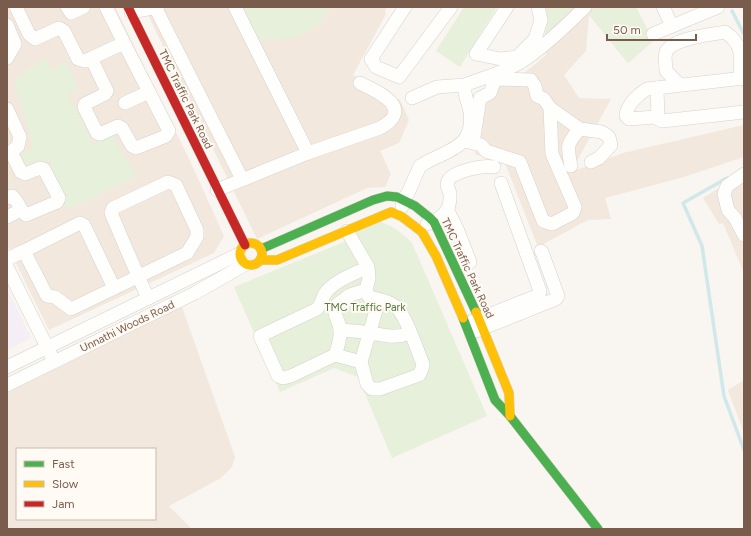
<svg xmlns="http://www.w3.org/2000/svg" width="751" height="536" viewBox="0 0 751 536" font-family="Figtree,sans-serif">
	<rect width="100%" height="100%" fill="#f9f5f0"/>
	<!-- residential -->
	<g fill="#f2e8de" fill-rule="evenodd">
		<polygon points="7,7 115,7 190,161 224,236 214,253 49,330 7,245"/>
		<polygon points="144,7 386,7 385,16 353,75 400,100 409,120 399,143 380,151 391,174 385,187 367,188 257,239"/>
		<polygon points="544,7 636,7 653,41 628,63 589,15 586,51 564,75 579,98 611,99 571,172 623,153 744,125 744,157 684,177 605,198 611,219 588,220 538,247 505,163 475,154 479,92 523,74 546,55"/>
		<polygon points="744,172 744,273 723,223 719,224 703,198"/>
		<path d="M182,307L235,457L232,467L221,478L169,506L192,529H7V393ZM17,449H155V519H17Z"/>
		<polygon points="744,380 744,433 728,390"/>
	</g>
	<!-- education -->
	<polygon fill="#f6eef6" points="7,289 31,338 7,350"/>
	<!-- green -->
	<g fill="#e7f0db">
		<polygon points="242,7 332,7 319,24 296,38 272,40 258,39"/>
		<polygon points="464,7 497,7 460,67 436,51"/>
		<polygon points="566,7 574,7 545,35 544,10"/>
		<polygon points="598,7 636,7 653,41 628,63 589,14"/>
		<polygon points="45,57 52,70 66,61 78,89 68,94 93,144 112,135 137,176 67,210 49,160 25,169 21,156 33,147 14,80"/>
		<path d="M381,222C394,227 403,233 412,243L487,416L392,458L358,377L334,368L280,392L234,287L344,242L355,223Z"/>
	</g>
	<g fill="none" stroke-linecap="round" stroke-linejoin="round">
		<!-- stream -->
		<g stroke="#d0e8ea" stroke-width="3.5">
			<polyline points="732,11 744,34"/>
			<polyline points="727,178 683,203 702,246 724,396 744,450"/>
		</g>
		<!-- street casing -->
		<g stroke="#d7d1cb" stroke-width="14">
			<g id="street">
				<polyline points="16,7 29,34 35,39 59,28 64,31 78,59 85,61 124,43 169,131 166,136 136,148 132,146 122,128 118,126 100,134 97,133 84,107 85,104 105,94 107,91 91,58"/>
				<polyline points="67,7 71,13 84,7"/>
				<polyline points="106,7 124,43"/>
				<polyline points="155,7 242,179"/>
				<polyline points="235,7 308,153"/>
				<polyline points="405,7 371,59 376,67 399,77 451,7"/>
				<polyline points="507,7 476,54 501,59 517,57 535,39 541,20 538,7"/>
				<polyline points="663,7 672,26"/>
				<polyline points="131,12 158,7"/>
				<polyline points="7,25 15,44 7,58"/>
				<polyline points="653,34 718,7"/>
				<path d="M744,78L647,89C637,95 627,105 626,116L629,119L655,117L662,121L744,112"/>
				<path d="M680,85L666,71C666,65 664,57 666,52C673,38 710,35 725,32C744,45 741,58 740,79"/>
				<polyline points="657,88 658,119"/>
				<polyline points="412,98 437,87 465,85"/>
				<polyline points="125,103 149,92"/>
				<polyline points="550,108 580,129 602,132 609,137 611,145 599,158 591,162"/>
				<path d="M7,109L20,137L18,146L11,152L21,172L25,174L40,168L44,169L59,198L57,202L26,215C19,210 19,201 12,196L7,198"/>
				<polyline points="464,141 481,145 486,151 520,162 543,221 552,224 573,213 575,207 552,154 550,108 544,99 537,96 535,86 531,80 498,79 494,82 490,93 480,98 473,143"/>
				<path d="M571,166C567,146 566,144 580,129"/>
				<polyline points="744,174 727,186 724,194 728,210 735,218 744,235"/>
				<path d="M217,190L308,153L380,128C385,125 392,121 394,115C400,100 371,89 360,83"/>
				<path d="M402,207L403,200L408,193L420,166C444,150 475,150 470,112C469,102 463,96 465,85L470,83C489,76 510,70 527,58C548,43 567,25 585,7"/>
				<polyline points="448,211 458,231 470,262"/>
				<polyline points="7,217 21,210"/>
				<path d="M427,224C441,219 451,212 450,195C450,189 445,187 448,181C453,171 483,165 494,167"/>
				<path d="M347,231L368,267C354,274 336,280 326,292C322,297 322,304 317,309L260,336L278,376L283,378L291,376L335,355C338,347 341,338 340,329C339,321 334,315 334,307L350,295L366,290L369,278L368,267"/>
				<polyline points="7,259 24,251"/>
				<polyline points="7,267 51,355"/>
				<path d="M114,288L84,225L80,223L24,251L47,296L55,297L71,309L187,253L197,237V230L176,185L168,182L113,208L111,213C123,241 135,270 148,298"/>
				<path d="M366,290L369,297C378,299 389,301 396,307C406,315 417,350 423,364L422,369L419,375L380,389H372L367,384L361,362L379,300"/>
				<polyline points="471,322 539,295 540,291 501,183"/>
				<path d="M340,330C349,331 359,331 369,333C385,335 394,339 410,333"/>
				<polyline points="476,331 556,299 558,296 542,252 541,251"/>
				<polyline points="335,355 361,362"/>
				<polyline points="7,367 239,254"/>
				<polyline points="7,385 195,293 246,264"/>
			</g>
		</g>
		<!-- fast casing -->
		<g stroke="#d9d2cb" stroke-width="10">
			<g id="fast">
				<polyline points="261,249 373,200 387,196 397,197 415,206 430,218 434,222 476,312"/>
				<polyline points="463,318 495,400 510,416 598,529"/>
			</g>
		</g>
		<!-- slow casing -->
		<g stroke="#d9d2cb" stroke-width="10">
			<g id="slow">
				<circle cx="251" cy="254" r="11"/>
				<polyline points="260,260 277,260 391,212 401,216 422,232 436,256 463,318"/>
				<polyline points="476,312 509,393 510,416"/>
			</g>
		</g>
		<!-- jam casing -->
		<g stroke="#d9d2cb" stroke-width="10">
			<polyline id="jam" points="128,7 245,245"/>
		</g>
		<!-- street -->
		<use href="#street" stroke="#fefefd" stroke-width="13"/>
		<!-- fast -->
		<use href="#fast" stroke="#4caf50" stroke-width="9"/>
		<!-- slow -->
		<use href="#slow" stroke="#ffc107" stroke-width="9"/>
		<!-- jam -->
		<use href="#jam" stroke="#c62828" stroke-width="9"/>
	</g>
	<g text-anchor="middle" stroke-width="4" stroke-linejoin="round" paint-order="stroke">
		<!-- street labels -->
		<g font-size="11" fill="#7a5c4d" stroke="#fffaf3">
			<text transform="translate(186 99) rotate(64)" y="4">TMC Traffic Park Road</text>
			<text transform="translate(468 268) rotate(65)" y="4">TMC Traffic Park Road</text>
			<text transform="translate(127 326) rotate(-26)" y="4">Unnathi Woods Road</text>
		</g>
		<!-- park labels -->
		<g font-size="11" fill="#537a41" stroke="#fffaf3">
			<text x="365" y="311">TMC Traffic Park</text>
		</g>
	</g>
	<!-- border -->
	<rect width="751" height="536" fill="none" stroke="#7a5c4d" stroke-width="16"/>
	<!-- legend -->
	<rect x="16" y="448" width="140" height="72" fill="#fffaf3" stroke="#cabbb1"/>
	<rect x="24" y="461" width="20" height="6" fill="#4caf50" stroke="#cabbb1"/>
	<text x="52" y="468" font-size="12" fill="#7a5c4d">Fast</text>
	<rect x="24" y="481" width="20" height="6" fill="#ffc107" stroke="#cabbb1"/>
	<text x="52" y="488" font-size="12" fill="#7a5c4d">Slow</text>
	<rect x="24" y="501" width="20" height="6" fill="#c62828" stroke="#cabbb1"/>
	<text x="52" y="508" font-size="12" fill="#7a5c4d">Jam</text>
	<!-- scale -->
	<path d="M607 34v6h89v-6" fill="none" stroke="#7a5c4d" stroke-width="2"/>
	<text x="613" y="34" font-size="12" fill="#7a5c4d" stroke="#fffaf3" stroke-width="3" paint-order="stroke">50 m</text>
</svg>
